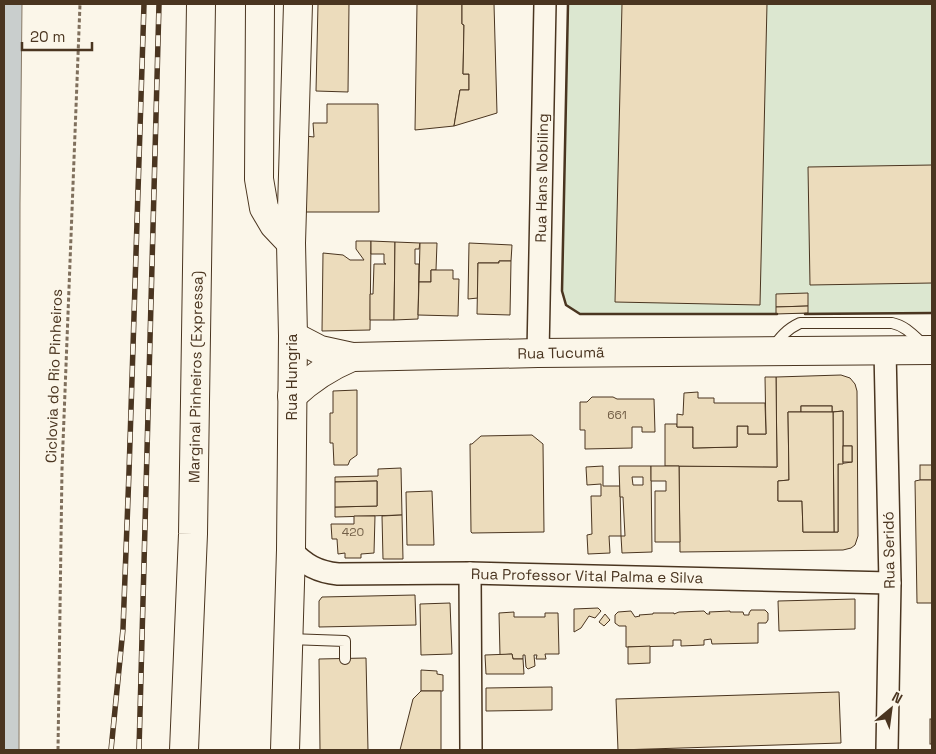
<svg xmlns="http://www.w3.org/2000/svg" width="936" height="754" viewBox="0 0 936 754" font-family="'Space Grotesk',sans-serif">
	<rect width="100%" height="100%" fill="#fbf6e9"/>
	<!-- green -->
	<polygon fill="#dce7d0" stroke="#887966" points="568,4 932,4 932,313 580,314 566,305 562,291"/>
	<!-- water -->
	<polygon fill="#c9cecd" stroke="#887966" points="4,4 22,4 20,203 19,750 4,750"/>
	<!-- building -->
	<g fill="#ecdcbc" stroke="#4a3520" fill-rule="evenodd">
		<polygon points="318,4 349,4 348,92 316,91"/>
		<polygon points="417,4 462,4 462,24 464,25 463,74 469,74 469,90 460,90 454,126 415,130"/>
		<polygon points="462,4 494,4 497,113 454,126 460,90 469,90 469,74 463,74 464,25 462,24"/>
		<polygon points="622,4 767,4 760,305 615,302"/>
		<polygon points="327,104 378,104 379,212 305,212 305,136 314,137 313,123 327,123"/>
		<polygon points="932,165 932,283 810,285 808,167"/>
		<polygon points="356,241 371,241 370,330 322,331 323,253 343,255 350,260 364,260 356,249"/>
		<polygon points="371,241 395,242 394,320 370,320 370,294 373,294 374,264 386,264 384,263 384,254 371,254"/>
		<polygon points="395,242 420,243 419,249 415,249 415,264 419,264 418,319 394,320"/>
		<polygon points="420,243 437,243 436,270 431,270 431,282 419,282"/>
		<polygon points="469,243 512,245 511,261 499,261 499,263 478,263 478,298 468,299"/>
		<polygon points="499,261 511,261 510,315 477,314 478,263 499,263"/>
		<polygon points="431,270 453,270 453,279 459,279 458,316 418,315 419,282 431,282"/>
		<polygon points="808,293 808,306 776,307 776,294"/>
		<polygon points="808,306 808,313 776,314 776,307"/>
		<path d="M841,375L850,378L855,384L857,391L858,536L855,545L851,548L843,550L680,552L679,466L777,467L776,377ZM801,406H832V412L843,411V446H852V462L838,464V532H803L802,501H778V481L789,480L788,412H801Z"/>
		<polygon points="765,377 776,377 777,467 665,466 665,424 677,424 677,427 693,427 693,448 737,447 737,426 748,426 748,434 766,434"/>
		<polygon points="357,390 357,455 350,460 348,465 334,465 333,443 330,443 330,413 333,413 333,391"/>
		<polygon points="698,392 698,398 714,398 714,403 765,403 766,434 748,434 748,426 737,426 737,447 693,448 693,427 677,427 677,414 683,415 684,393"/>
		<polygon points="592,397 613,397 617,399 654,399 655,432 642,432 642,427 632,427 632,448 585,449 585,430 580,430 580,402 587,402"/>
		<rect x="801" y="406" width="31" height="6"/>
		<polygon points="843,411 843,464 838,464 838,532 834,532 833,412"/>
		<polygon points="788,412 833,412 834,532 803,532 802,501 778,501 778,481 789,480"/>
		<polygon points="532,435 543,444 544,532 472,533 471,532 470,444 472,444 481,436"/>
		<rect x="843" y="446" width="9" height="16"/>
		<rect x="920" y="465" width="12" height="15"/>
		<polygon points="603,466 603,486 620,486 621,536 609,536 610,553 588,554 587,535 592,534 591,496 601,496 601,484 587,485 586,467"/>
		<path d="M619,466H651L652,552L622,553L621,536H625L623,497H620ZM632,477H643V485H633Z"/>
		<polygon points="651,466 679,466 680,542 655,542 655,491 666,491 666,481 651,481"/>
		<polygon points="401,468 402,515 335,517 335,507 377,506 377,481 335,482 335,477 378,476 378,469"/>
		<polygon points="920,480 932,480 932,603 917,603 915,481"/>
		<polygon points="377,481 377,506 335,507 335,482"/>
		<polygon points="432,491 434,545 407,545 406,492"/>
		<polygon points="402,515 403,559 383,559 382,516"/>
		<polygon points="354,516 375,516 374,553 361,554 361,558 345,558 345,553 338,554 337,539 332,539 331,524 354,524"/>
		<polygon points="415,595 416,625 319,627 319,601 322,597"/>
		<polygon points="855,599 855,629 779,631 778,601"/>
		<polygon points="450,603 452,654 421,655 420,604"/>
		<polygon points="598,608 601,611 595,618 589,616 581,628 574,632 574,609"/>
		<polygon points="751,610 765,610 768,613 768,620 766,623 758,623 758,643 712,644 711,639 704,640 704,645 681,646 681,640 673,640 673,646 626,647 626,626 619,626 615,623 615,615 618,612 631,611 635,617 640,616 639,615 653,614 653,613 674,613 674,614 679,612 704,611 707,614 710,614 709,612 730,611 730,612 743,612 744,615 749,615 749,613"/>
		<polygon points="514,612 514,617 545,617 545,613 558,613 559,654 545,654 546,659 536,659 537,655 534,655 535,666 528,669 526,667 525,655 523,655 523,659 513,659 512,654 500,655 499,613"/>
		<polygon points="605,614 610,620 604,626 599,622"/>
		<polygon points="650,646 650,663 628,664 628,647"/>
		<polygon points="512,654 513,659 523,659 524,674 486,674 485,655"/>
		<polygon points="366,658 368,750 320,750 319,659"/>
		<polygon points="421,670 437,671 437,674 443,675 443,691 421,691"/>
		<polygon points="552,687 552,710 486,711 486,688"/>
		<polygon points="421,691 441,691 441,750 400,750 413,699"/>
		<polygon points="839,692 841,743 618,750 616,699"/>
		<rect x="930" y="719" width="2" height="25"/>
	</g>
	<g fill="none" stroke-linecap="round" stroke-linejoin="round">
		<!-- lane casing -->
		<g stroke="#4a3520" stroke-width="12">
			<g id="lane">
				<path d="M772,349C780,337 787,329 800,323H892C906,326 914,336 924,345"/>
				<polyline points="289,639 345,641 345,659"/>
			</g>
		</g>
		<!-- street casing -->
		<g stroke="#4a3520" stroke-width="24">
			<g id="street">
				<polyline points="885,350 890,583 887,750"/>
				<polyline points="538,353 545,4"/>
				<path d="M291,550C305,565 318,572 338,574L470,573L890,583"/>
				<polyline points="470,573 471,750"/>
			</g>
		</g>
		<!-- secondary casing -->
		<g stroke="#4a3520" stroke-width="30">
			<g id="secondary">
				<polyline points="293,336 320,350 352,357 538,353 932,350"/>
				<path d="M292,396C310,379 328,367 352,357"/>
			</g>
		</g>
		<!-- highway casing -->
		<g stroke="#4a3520" stroke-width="30">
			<g id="highway">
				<polyline points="260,4 259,179 264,208 274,225 291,243"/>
				<polyline points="184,750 193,534 201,4"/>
				<polyline points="285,750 291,550 293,336 291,243 298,4"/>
			</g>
		</g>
		<!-- path -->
		<polyline stroke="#7f6f5c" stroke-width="3" stroke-dasharray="4 2.5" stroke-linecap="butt" points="58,750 62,469 80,4"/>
		<!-- lane -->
		<use href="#lane" stroke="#fbf6e9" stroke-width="10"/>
		<!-- street -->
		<use href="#street" stroke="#fbf6e9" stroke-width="21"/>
		<!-- secondary -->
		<use href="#secondary" stroke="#fbf6e9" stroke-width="28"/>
		<!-- highway -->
		<use href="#highway" stroke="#fbf6e9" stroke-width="28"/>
		<!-- rail casing -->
		<g stroke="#4a3520" stroke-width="5.5">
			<g id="rail">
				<polyline points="111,750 123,629 129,472 144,4"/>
				<polyline points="139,750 159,4"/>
			</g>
		</g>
		<!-- rail -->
		<use href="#rail" stroke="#fbf6e9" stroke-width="4" stroke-dasharray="11" stroke-linecap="butt"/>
		<!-- wall -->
		<g stroke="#4a3520" stroke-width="2.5">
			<polyline points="568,4 562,291 566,305 580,314 777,314"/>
			<polyline points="805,314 932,313"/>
		</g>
	</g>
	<g text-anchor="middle" stroke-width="4" stroke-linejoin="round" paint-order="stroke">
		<!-- number labels -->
		<g font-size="12" fill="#725f47">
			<text x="617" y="419">661</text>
			<text x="353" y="536">420</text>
		</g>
		<!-- street labels -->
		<g font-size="15" fill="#4a3520" stroke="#fbf6e9">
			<text transform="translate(542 178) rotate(-89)" y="5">Rua Hans Nobiling</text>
			<text transform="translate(561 353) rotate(-1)" y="5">Rua Tucumã</text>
			<text transform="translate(54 376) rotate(-88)" y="5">Ciclovia do Rio Pinheiros</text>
			<text transform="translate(196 377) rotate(-89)" y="5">Marginal Pinheiros (Expressa)</text>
			<text transform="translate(292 377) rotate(-90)" y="5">Rua Hungria</text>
			<text transform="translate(889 550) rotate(-91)" y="5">Rua Seridó</text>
			<text transform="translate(587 576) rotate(1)" y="5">Rua Professor Vital Palma e Silva</text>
		</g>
	</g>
	<!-- border -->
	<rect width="936" height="754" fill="none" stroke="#4a3520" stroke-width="10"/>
	<!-- north arrow -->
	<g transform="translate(891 709) rotate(29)" stroke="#fbf6e9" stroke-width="4" paint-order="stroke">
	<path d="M0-4L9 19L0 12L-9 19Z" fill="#4a3520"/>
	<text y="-8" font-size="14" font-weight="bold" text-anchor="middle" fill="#4a3520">N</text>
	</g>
	<!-- scale -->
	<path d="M22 42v8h70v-8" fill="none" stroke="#4a3520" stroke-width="2.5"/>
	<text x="30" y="42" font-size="15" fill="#4a3520" stroke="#fbf6e9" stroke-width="4" paint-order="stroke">20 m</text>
</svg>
